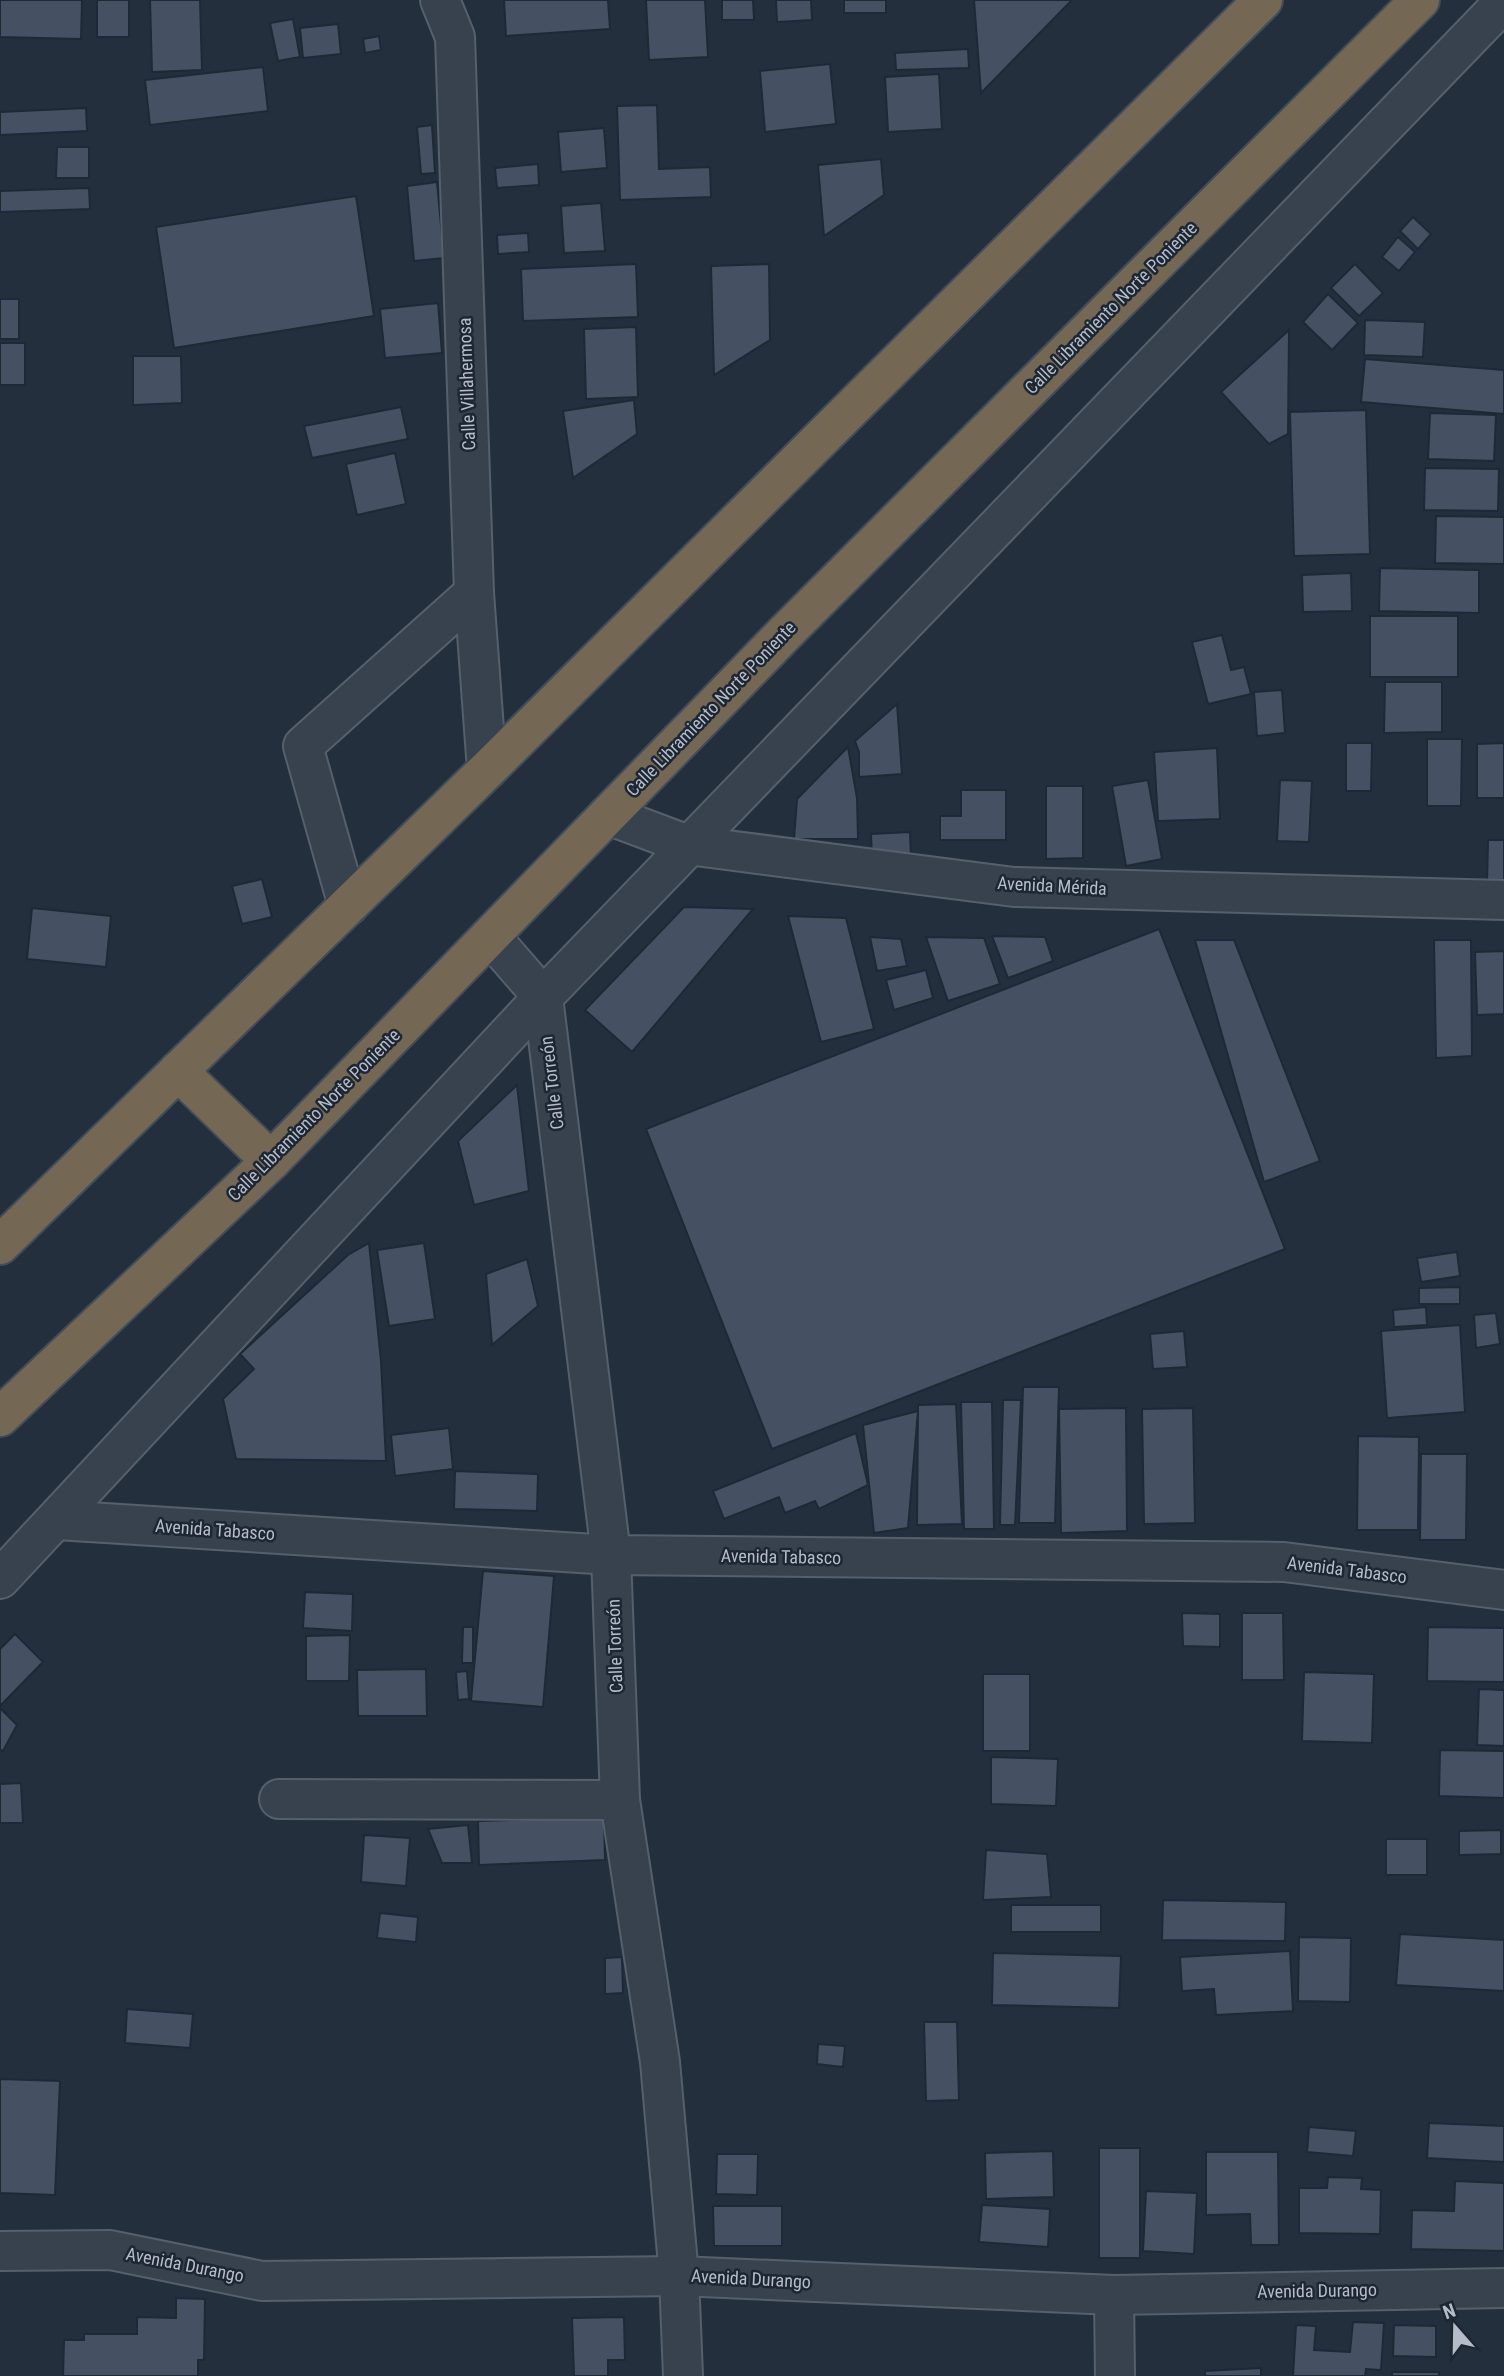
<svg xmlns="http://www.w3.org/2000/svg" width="1504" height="2376" viewBox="0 0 1504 2376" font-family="'Roboto Condensed',sans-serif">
	<rect width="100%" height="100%" fill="#242f3e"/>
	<!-- building -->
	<g fill="#455162" stroke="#1f2835" stroke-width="2">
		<polygon points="0,0 82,0 81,39 0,37"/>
		<rect x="97" y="0" width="32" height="37"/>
		<polygon points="150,0 200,0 202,70 152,72"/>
		<polygon points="504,0 608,0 610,29 506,36"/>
		<polygon points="646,0 705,0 708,57 649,60"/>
		<polygon points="722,0 753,0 754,20 722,20"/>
		<polygon points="776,0 811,0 812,20 777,22"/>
		<rect x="844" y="0" width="42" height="13"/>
		<polygon points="974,0 1072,0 981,93"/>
		<polygon points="293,19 300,57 278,61 270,23"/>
		<polygon points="338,24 341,54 303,58 300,28"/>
		<polygon points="379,36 381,50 365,53 363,39"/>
		<polygon points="968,49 969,68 896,70 895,53"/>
		<polygon points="830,64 836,124 765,132 760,71"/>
		<polygon points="263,67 268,111 150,125 145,80"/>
		<polygon points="939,74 942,129 888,132 885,77"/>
		<polygon points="657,105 659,169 710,167 711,197 620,200 617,106"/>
		<polygon points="86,108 87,131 0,135 0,112"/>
		<polygon points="432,125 435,173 421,174 417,127"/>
		<polygon points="604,128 607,168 561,172 558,132"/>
		<polygon points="57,147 89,147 89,178 56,178"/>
		<polygon points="881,159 884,195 824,236 818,165"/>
		<polygon points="538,164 539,185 497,188 495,168"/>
		<polygon points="437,182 444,258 414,261 407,186"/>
		<polygon points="89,188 90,209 0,212 0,191"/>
		<polygon points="356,196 374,316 174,348 156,227"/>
		<polygon points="601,203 605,251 564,253 561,206"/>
		<polygon points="1413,217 1431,234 1418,249 1400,231"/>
		<polygon points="528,233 529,252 498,254 497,235"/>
		<polygon points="1398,237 1415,252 1399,271 1382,257"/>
		<polygon points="636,264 638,317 523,321 521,269"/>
		<polygon points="769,264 770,340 714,375 711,266"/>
		<polygon points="1355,264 1383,293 1359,316 1331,288"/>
		<polygon points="1328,294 1358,323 1332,350 1303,322"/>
		<rect x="0" y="299" width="19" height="40"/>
		<polygon points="438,303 442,353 385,358 380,309"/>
		<polygon points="1365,320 1425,322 1423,357 1364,355"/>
		<polygon points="636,327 638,397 586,399 584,329"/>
		<polygon points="1289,330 1288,434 1269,444 1221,392"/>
		<rect x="0" y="343" width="25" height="42"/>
		<polygon points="133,356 181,356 182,403 133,405"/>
		<polygon points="1365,359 1504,370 1504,414 1361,402"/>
		<polygon points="634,400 637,434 573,478 563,411"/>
		<polygon points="401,407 408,439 312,458 304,426"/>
		<polygon points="1366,410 1370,554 1294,556 1290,412"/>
		<polygon points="1430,413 1496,415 1494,461 1428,459"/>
		<polygon points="395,453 406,504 357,515 346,464"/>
		<polygon points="1425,468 1499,469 1498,511 1424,510"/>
		<polygon points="1436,516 1504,517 1504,564 1435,563"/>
		<polygon points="1380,568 1479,570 1479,613 1379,611"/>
		<polygon points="1351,573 1352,611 1303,612 1302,575"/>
		<rect x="1370" y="616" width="88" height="61"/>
		<polygon points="1222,635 1231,670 1244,667 1251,694 1208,704 1192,642"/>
		<polygon points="1385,682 1442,682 1442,732 1384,733"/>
		<polygon points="1282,690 1285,733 1257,736 1254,692"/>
		<polygon points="897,704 902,774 859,777 859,752 855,741"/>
		<polygon points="1427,739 1462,739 1461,806 1427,806"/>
		<polygon points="1346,743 1372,743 1371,791 1346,791"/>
		<polygon points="1504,743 1504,798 1477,798 1477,744"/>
		<polygon points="848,747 857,798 858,839 794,839 797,799"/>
		<polygon points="1217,748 1220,819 1158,821 1154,752"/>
		<polygon points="1148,780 1162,859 1126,866 1112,786"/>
		<polygon points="1280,780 1312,781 1309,842 1277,841"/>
		<polygon points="1046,786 1083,786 1083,858 1046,859"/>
		<polygon points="961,790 1006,790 1006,840 940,840 940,816 961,816"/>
		<polygon points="910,832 911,858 872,860 871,834"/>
		<polygon points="1488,840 1504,840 1504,884 1487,884"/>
		<polygon points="262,879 272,917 242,924 232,886"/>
		<polygon points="684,907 753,909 632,1052 585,1010"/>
		<polygon points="32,908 111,916 106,967 27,959"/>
		<polygon points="788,916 846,918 874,1029 821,1042"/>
		<polygon points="1159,929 1285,1249 772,1449 646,1129"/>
		<polygon points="992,936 1045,937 1053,961 1008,978"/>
		<polygon points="870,937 901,939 907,966 877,971"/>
		<polygon points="926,937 984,938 1000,984 948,1001"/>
		<polygon points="1195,940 1234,940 1320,1161 1264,1182"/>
		<polygon points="1434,940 1471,940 1472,1056 1436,1058"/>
		<polygon points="1504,951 1504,1014 1477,1015 1475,952"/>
		<polygon points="926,970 933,998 894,1010 886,980"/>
		<polygon points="517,1085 529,1191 474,1205 458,1141"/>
		<polygon points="369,1243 381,1361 386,1461 236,1459 223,1399 254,1369 240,1354 348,1255"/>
		<polygon points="424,1243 435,1319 389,1326 377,1250"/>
		<polygon points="1457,1252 1460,1276 1421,1282 1417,1258"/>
		<polygon points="527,1259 538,1306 492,1345 486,1274"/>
		<polygon points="1460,1287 1460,1304 1419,1304 1419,1288"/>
		<polygon points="1426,1307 1427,1325 1394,1327 1393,1310"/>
		<polygon points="1496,1313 1500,1344 1476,1348 1474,1315"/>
		<polygon points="1460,1325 1465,1412 1387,1418 1381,1331"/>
		<polygon points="1184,1331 1187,1367 1153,1369 1150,1334"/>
		<polygon points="1023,1387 1059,1387 1055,1523 1019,1523"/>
		<polygon points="1003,1400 1021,1400 1015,1525 1000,1525"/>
		<polygon points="961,1402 992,1402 994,1529 964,1529"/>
		<polygon points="956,1404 962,1524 917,1525 918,1405"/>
		<polygon points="1126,1408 1127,1531 1061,1533 1059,1409"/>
		<polygon points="1193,1408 1195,1523 1144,1524 1142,1409"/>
		<polygon points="918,1411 908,1528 874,1533 863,1425"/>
		<polygon points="449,1428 453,1469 395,1476 391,1435"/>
		<polygon points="856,1433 868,1485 819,1509 815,1501 785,1513 779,1497 724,1519 713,1491"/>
		<polygon points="1358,1436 1419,1437 1418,1530 1357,1530"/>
		<polygon points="1421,1454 1467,1454 1466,1540 1420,1540"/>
		<polygon points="455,1471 538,1474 537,1511 454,1509"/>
		<polygon points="483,1571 554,1576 543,1707 471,1701"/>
		<polygon points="305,1592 353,1594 352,1631 303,1628"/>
		<polygon points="1182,1613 1220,1614 1220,1647 1183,1646"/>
		<polygon points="1242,1613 1283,1613 1284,1680 1242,1680"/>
		<polygon points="463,1627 473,1627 473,1663 462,1663"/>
		<polygon points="1428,1627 1504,1628 1504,1682 1427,1681"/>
		<polygon points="15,1634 43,1662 0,1706 0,1649"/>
		<polygon points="350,1635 349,1681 306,1681 306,1636"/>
		<polygon points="426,1669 427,1716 358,1716 357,1670"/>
		<polygon points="467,1671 469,1699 458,1700 456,1672"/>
		<polygon points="1304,1672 1374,1674 1372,1743 1302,1741"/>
		<rect x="983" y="1674" width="47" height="77"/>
		<polygon points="1479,1689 1504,1690 1504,1746 1477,1745"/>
		<polygon points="0,1708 17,1725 3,1751 0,1750"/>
		<polygon points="1440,1750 1504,1751 1504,1798 1439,1796"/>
		<polygon points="991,1757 1058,1759 1056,1806 991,1804"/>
		<polygon points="21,1783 23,1823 0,1823 0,1784"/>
		<polygon points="604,1817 605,1860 479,1865 478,1821"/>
		<polygon points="468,1825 472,1863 442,1863 428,1829"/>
		<polygon points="1501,1830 1501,1854 1459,1855 1459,1831"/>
		<polygon points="364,1835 410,1838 406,1886 361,1882"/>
		<rect x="1386" y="1839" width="41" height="36"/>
		<polygon points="986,1850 1047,1854 1051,1897 983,1900"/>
		<polygon points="1163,1900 1286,1902 1285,1941 1162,1940"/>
		<rect x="1011" y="1905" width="90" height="27"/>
		<polygon points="380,1913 418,1917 416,1942 377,1938"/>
		<polygon points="1400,1934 1504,1940 1504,1991 1396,1985"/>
		<polygon points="1299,1937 1351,1938 1350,2002 1298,2001"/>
		<polygon points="1290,1951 1293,2011 1216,2015 1214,1989 1182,1991 1180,1957"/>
		<polygon points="993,1953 1121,1956 1119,2008 992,2005"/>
		<polygon points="622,1957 623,1993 605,1994 605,1958"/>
		<polygon points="127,2009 193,2014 190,2048 125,2043"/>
		<polygon points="924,2022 957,2022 959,2100 926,2101"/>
		<polygon points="818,2044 845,2046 843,2067 817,2064"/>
		<polygon points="0,2079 60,2081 55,2195 0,2193"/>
		<polygon points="1429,2123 1504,2126 1504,2162 1427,2158"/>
		<polygon points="1309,2127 1356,2131 1353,2156 1307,2152"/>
		<rect x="1099" y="2148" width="41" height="110"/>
		<polygon points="1053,2151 1054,2197 986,2199 985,2153"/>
		<polygon points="1206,2152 1278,2152 1279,2245 1251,2245 1250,2214 1206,2215"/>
		<polygon points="717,2154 758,2154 757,2195 716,2194"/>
		<polygon points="1328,2177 1362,2178 1361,2189 1381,2190 1380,2234 1299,2233 1299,2188 1327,2188"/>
		<polygon points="1455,2181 1504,2183 1504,2251 1411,2249 1412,2210 1454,2211"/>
		<polygon points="1146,2191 1197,2193 1194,2254 1143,2251"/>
		<polygon points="982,2205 1050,2209 1048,2247 979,2242"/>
		<polygon points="713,2206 782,2206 782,2246 714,2246"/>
		<polygon points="176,2298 205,2299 204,2360 198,2360 198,2376 63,2376 64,2340 84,2340 84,2334 137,2334 137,2317 176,2318"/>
		<polygon points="624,2317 625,2360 608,2360 608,2376 574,2376 572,2318"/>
		<polygon points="1353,2322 1384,2323 1381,2370 1366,2369 1365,2376 1293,2376 1296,2325 1316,2326 1314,2350 1350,2352"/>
		<polygon points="1394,2325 1436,2326 1436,2357 1393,2356"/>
		<polygon points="1261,2368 1261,2376 1205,2376 1205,2371"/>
		<rect x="1392" y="2372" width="47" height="4"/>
	</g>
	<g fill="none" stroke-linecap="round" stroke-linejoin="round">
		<!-- minor casing -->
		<g stroke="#565f6c" stroke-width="42">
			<g id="minor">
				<polyline points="440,0 455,37 474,593 487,770"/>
				<polyline points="608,815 688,845 1014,887 1504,900"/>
				<polyline points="348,906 303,746 474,593"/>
				<polyline points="490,936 543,997 611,1555 620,1800 660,2062 679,2276 683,2376"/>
				<polyline points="57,1520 611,1555 1284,1562 1504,1590"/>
				<polyline points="0,1579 543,997 1504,2"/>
				<polyline points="279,1799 620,1800"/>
				<polyline points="0,2251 110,2250 262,2281 679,2276 1114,2295 1504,2288"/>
				<polyline points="1114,2295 1115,2376"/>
			</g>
		</g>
		<!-- highway casing -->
		<g stroke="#434c59" stroke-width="42">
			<g id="highway">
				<polyline points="178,1071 271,1161"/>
				<polyline points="0,1245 487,770 1263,0"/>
				<polyline points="0,1417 271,1161 786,632 1420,0"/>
			</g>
		</g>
		<!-- minor -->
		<use href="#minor" stroke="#38414e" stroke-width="38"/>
		<!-- highway -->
		<use href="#highway" stroke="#746855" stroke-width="38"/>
	</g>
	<g text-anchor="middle" stroke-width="5" stroke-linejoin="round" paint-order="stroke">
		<!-- street labels -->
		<g font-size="18" fill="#b4bcc9" stroke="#1d2633">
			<text transform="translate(1111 308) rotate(-45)" y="6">Calle Libramiento Norte Poniente</text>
			<text transform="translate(467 384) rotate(-92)" y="6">Calle Villahermosa</text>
			<text transform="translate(711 709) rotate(-46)" y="6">Calle Libramiento Norte Poniente</text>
			<text transform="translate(1052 886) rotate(3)" y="6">Avenida Mérida</text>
			<text transform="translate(552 1083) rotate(-97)" y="6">Calle Torreón</text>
			<text transform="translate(314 1115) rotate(-45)" y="6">Calle Libramiento Norte Poniente</text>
			<text transform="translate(215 1530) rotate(4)" y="6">Avenida Tabasco</text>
			<text transform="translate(781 1557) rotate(1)" y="6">Avenida Tabasco</text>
			<text transform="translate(1347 1570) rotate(7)" y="6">Avenida Tabasco</text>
			<text transform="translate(615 1646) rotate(-92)" y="6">Calle Torreón</text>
			<text transform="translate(185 2265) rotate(11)" y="6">Avenida Durango</text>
			<text transform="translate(751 2279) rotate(3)" y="6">Avenida Durango</text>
			<text transform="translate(1317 2291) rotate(-1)" y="6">Avenida Durango</text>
		</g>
	</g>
	<!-- north arrow -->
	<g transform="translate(1455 2327) rotate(340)" stroke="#1d2633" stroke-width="5" paint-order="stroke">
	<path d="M0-5L12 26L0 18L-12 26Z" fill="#b4bcc9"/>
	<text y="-10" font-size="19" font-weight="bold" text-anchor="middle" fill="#b4bcc9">N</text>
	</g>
</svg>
